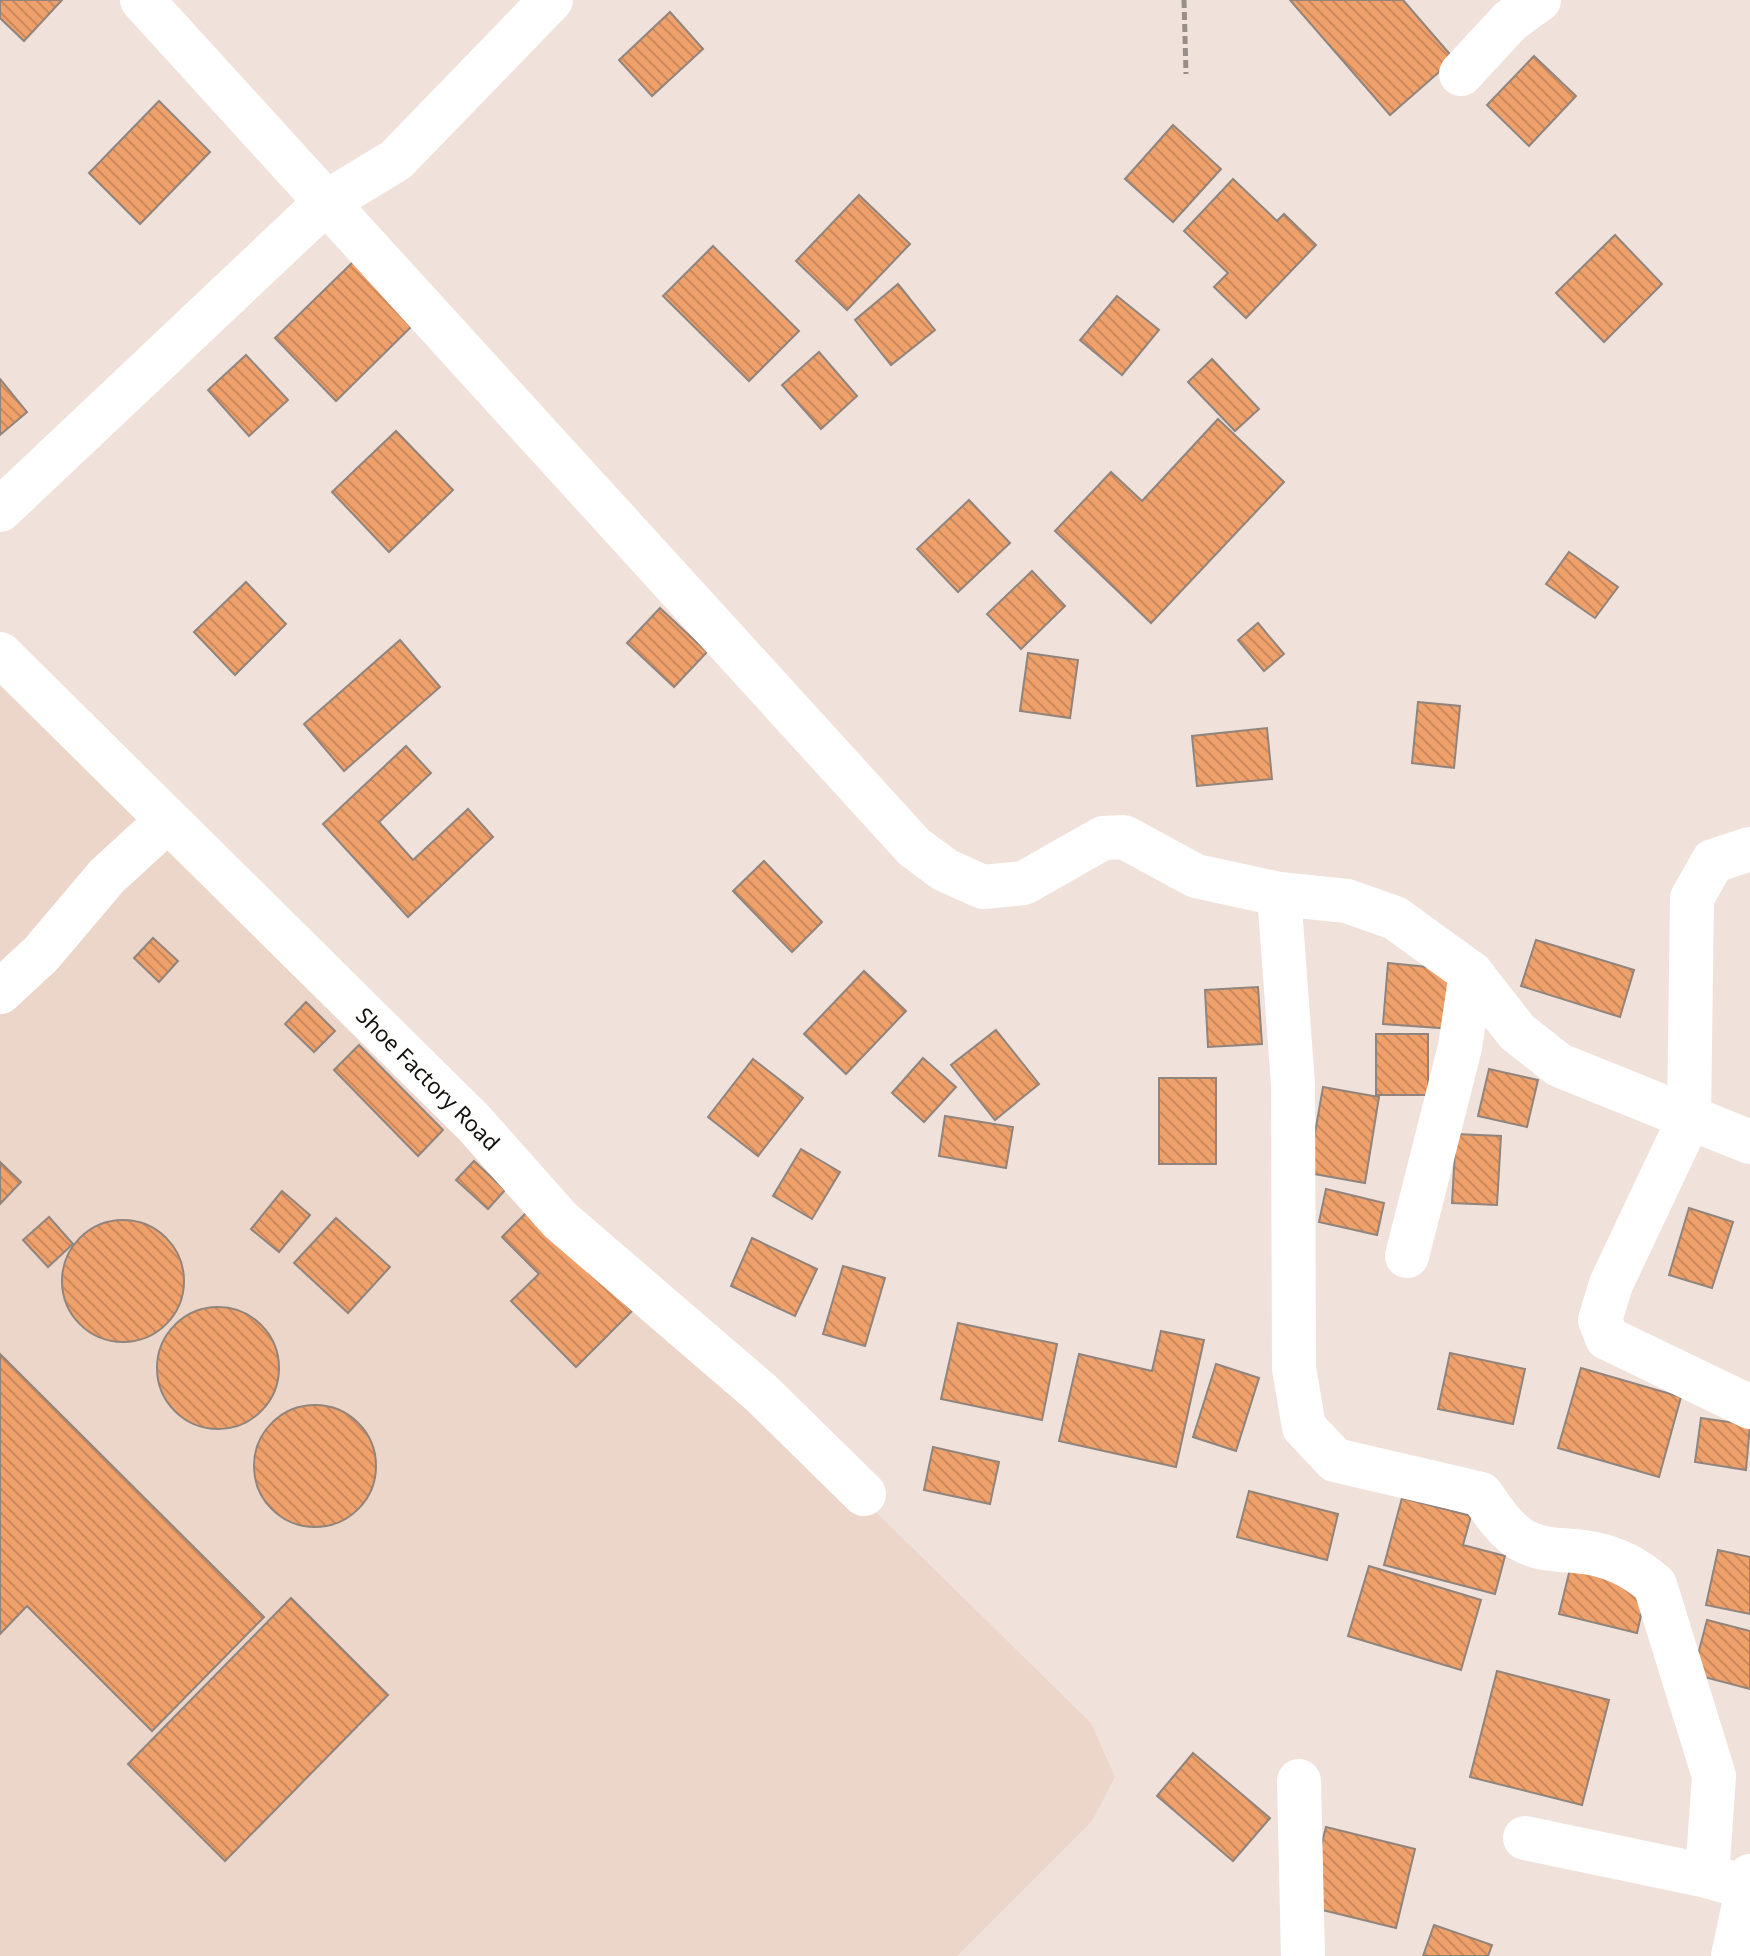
<svg xmlns="http://www.w3.org/2000/svg" width="1750" height="1956" viewBox="0 0 1750 1956" font-family="'Noto Sans',sans-serif">
	<defs>
		<pattern id="building-back-hatch" width="6" height="6" patternUnits="userSpaceOnUse" patternTransform="scale(2)"><rect width="6" height="6" fill="#efa16c"/><path d="M-1 5l2 2M0 0l6 6M5-1l2 2" fill="none" stroke="#cc895c"/></pattern>
	</defs>
	<rect width="100%" height="100%" fill="#f0e2da"/>
	<!-- built -->
	<polygon fill="#ebd6c9" points="0,653 1091,1723 1115,1777 1092,1821 957,1956 0,1956"/>
	<!-- building -->
	<g fill="url(#building-back-hatch)" stroke="#90847c" stroke-width="2">
		<polygon points="0,0 62,0 24,41 0,18"/>
		<polygon points="1290,0 1403,0 1454,59 1390,115"/>
		<polygon points="670,12 703,49 652,96 619,60"/>
		<polygon points="1534,56 1576,96 1529,146 1487,105"/>
		<polygon points="159,101 210,152 140,224 89,173"/>
		<polygon points="1173,125 1221,169 1173,222 1125,179"/>
		<polygon points="1233,179 1277,221 1284,214 1316,245 1246,318 1214,287 1228,273 1184,231"/>
		<polygon points="859,195 910,244 847,310 796,261"/>
		<polygon points="1615,235 1662,284 1604,342 1556,293"/>
		<polygon points="713,246 799,331 749,381 663,296"/>
		<polygon points="354,261 415,323 336,401 275,338"/>
		<polygon points="898,284 935,330 891,365 855,320"/>
		<polygon points="1117,296 1159,330 1122,375 1080,340"/>
		<polygon points="819,352 857,396 821,429 782,385"/>
		<polygon points="246,355 288,400 249,436 208,390"/>
		<polygon points="1212,359 1259,409 1235,431 1188,382"/>
		<polygon points="0,379 27,412 0,435"/>
		<polygon points="1218,419 1284,482 1151,623 1055,531 1111,472 1142,501"/>
		<polygon points="396,431 453,490 389,552 332,492"/>
		<polygon points="969,500 1010,543 958,592 917,549"/>
		<polygon points="1569,552 1618,587 1595,618 1546,584"/>
		<polygon points="1032,571 1065,606 1021,649 987,614"/>
		<polygon points="246,582 286,624 235,675 194,632"/>
		<polygon points="660,608 707,652 674,687 627,643"/>
		<polygon points="1258,623 1284,654 1264,671 1238,640"/>
		<polygon points="400,640 440,687 344,771 304,724"/>
		<polygon points="1028,653 1078,660 1070,718 1020,711"/>
		<polygon points="1418,702 1460,706 1454,768 1412,763"/>
		<polygon points="1267,728 1272,779 1197,786 1192,736"/>
		<polygon points="406,746 431,773 379,822 413,860 468,809 493,837 408,917 323,824"/>
		<polygon points="764,861 822,922 792,952 733,891"/>
		<polygon points="153,938 178,961 159,982 134,958"/>
		<polygon points="1536,940 1634,970 1620,1017 1521,986"/>
		<polygon points="1388,963 1458,970 1453,1029 1383,1024"/>
		<polygon points="864,971 906,1011 846,1074 804,1034"/>
		<polygon points="1258,987 1262,1044 1208,1047 1205,990"/>
		<polygon points="306,1002 335,1031 314,1052 285,1024"/>
		<polygon points="996,1030 1039,1084 995,1120 951,1065"/>
		<rect x="1376" y="1034" width="52" height="61"/>
		<polygon points="359,1045 443,1130 418,1156 334,1070"/>
		<polygon points="923,1058 956,1087 924,1122 892,1093"/>
		<polygon points="753,1059 803,1098 758,1156 708,1117"/>
		<polygon points="1489,1069 1538,1080 1527,1127 1478,1116"/>
		<rect x="1159" y="1078" width="57" height="86"/>
		<polygon points="1323,1087 1379,1097 1365,1183 1308,1173"/>
		<polygon points="945,1116 1013,1127 1006,1168 939,1156"/>
		<polygon points="1456,1134 1501,1136 1497,1205 1452,1203"/>
		<polygon points="801,1149 840,1172 812,1219 773,1196"/>
		<polygon points="474,1161 505,1190 488,1209 456,1180"/>
		<polygon points="0,1162 21,1182 0,1204"/>
		<polygon points="1326,1189 1384,1203 1377,1235 1319,1222"/>
		<polygon points="282,1191 310,1215 279,1252 251,1229"/>
		<polygon points="531,1208 632,1311 576,1367 511,1301 539,1274 502,1237"/>
		<polygon points="1689,1208 1733,1222 1712,1288 1669,1275"/>
		<polygon points="49,1217 73,1244 48,1267 23,1240"/>
		<polygon points="336,1218 390,1267 348,1313 294,1263"/>
		<circle cx="123" cy="1281" r="61"/>
		<polygon points="752,1238 817,1269 795,1316 731,1286"/>
		<polygon points="843,1266 885,1278 865,1346 823,1334"/>
		<circle cx="218" cy="1368" r="61"/>
		<polygon points="958,1323 1057,1344 1042,1420 941,1399"/>
		<polygon points="1161,1331 1204,1340 1176,1467 1059,1441 1079,1354 1152,1371"/>
		<polygon points="1450,1353 1525,1369 1513,1424 1438,1409"/>
		<polygon points="0,1354 264,1617 152,1731 27,1606 0,1634"/>
		<polygon points="1216,1364 1259,1378 1236,1451 1193,1437"/>
		<polygon points="1581,1368 1681,1397 1659,1477 1558,1448"/>
		<circle cx="315" cy="1466" r="61"/>
		<polygon points="1701,1418 1750,1425 1746,1470 1695,1462"/>
		<polygon points="933,1447 999,1462 990,1504 924,1490"/>
		<polygon points="1249,1491 1338,1514 1327,1560 1237,1537"/>
		<polygon points="1402,1498 1471,1516 1463,1545 1505,1556 1495,1594 1384,1565"/>
		<polygon points="1718,1550 1750,1557 1750,1614 1706,1605"/>
		<polygon points="1369,1566 1481,1600 1461,1670 1348,1636"/>
		<polygon points="1570,1569 1647,1589 1637,1633 1559,1614"/>
		<polygon points="291,1598 388,1695 225,1861 128,1764"/>
		<polygon points="1707,1620 1750,1631 1750,1689 1693,1674"/>
		<polygon points="1497,1671 1609,1700 1582,1805 1470,1777"/>
		<polygon points="1193,1753 1270,1818 1233,1861 1157,1796"/>
		<polygon points="1326,1827 1415,1849 1396,1928 1306,1906"/>
		<polygon points="1434,1925 1492,1945 1488,1956 1423,1956"/>
	</g>
	<g fill="none" stroke-linecap="round" stroke-linejoin="round">
		<!-- path -->
		<polyline stroke="#998f89" stroke-width="5" stroke-dasharray="8 4" stroke-linecap="butt" points="1184,0 1186,74"/>
		<!-- minor -->
		<g stroke="#fff" stroke-width="44">
			<polyline points="142,0 914,847 945,870 983,887 1024,883 1103,838 1124,837 1196,876 1279,894 1347,901 1395,918 1471,973 1517,1032 1559,1065 1750,1142"/>
			<polyline points="1461,74 1510,21 1539,0"/>
			<polyline points="0,510 325,203 396,160 551,0"/>
			<polyline points="0,654 474,1123 560,1220 761,1393 864,1494"/>
			<polyline points="1750,849 1713,861 1692,898 1689,1119 1611,1284 1600,1320 1607,1338 1750,1407"/>
			<path d="M1279,894L1293,1085L1294,1368L1304,1427L1335,1460L1481,1494C1493,1511 1504,1529 1522,1540C1544,1553 1571,1548 1595,1554C1619,1559 1637,1569 1655,1585L1714,1776L1707,1876"/>
			<polyline points="0,992 41,954 107,876 166,822"/>
			<polyline points="1407,1256 1460,1047 1471,973"/>
			<polyline points="1299,1781 1303,1956"/>
			<polyline points="1525,1838 1707,1876 1750,1888"/>
			<polyline points="1733,1956 1750,1876"/>
		</g>
	</g>
	<g text-anchor="middle" stroke-width="6" stroke-linejoin="round" paint-order="stroke">
		<!-- street labels -->
		<g font-size="22" fill="#130f0c" stroke="#fff">
			<text transform="translate(428 1079) rotate(45)" y="8">Shoe Factory Road</text>
		</g>
	</g>
</svg>
